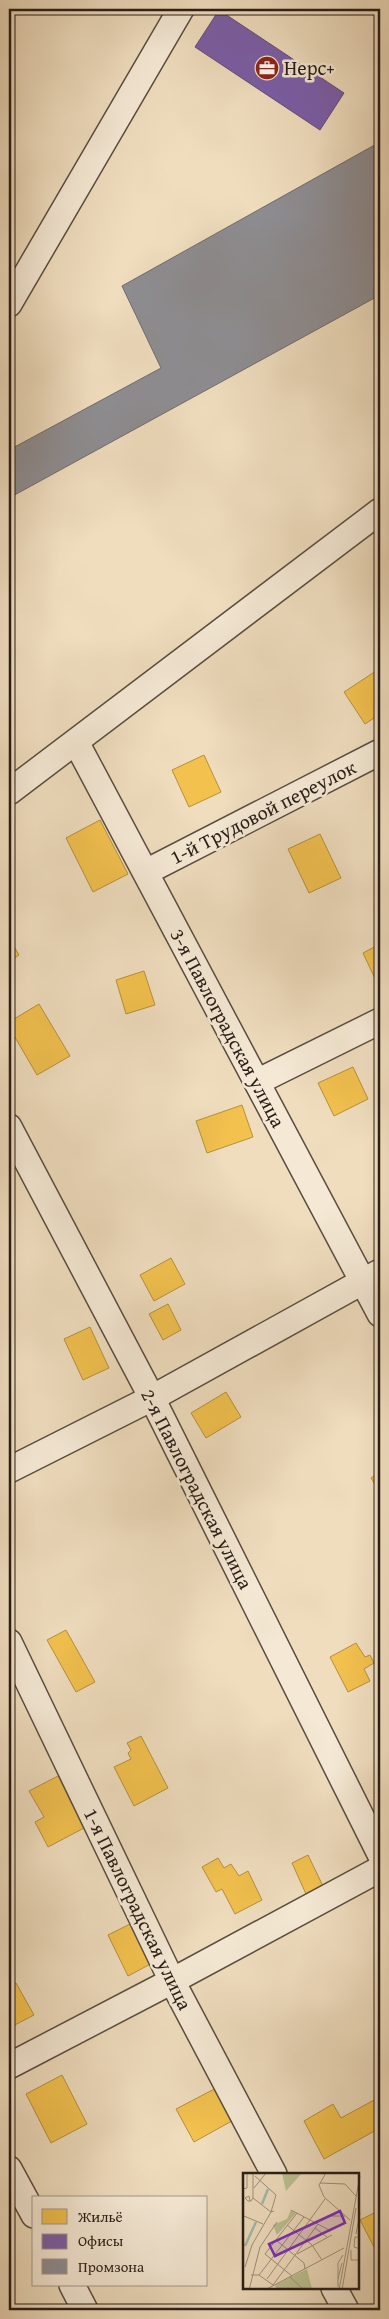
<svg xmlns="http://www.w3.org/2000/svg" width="389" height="2319" viewBox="0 0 389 2319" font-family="'Gentium Book Plus',serif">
	<rect width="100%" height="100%" fill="#efddbe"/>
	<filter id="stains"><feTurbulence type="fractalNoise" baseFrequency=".004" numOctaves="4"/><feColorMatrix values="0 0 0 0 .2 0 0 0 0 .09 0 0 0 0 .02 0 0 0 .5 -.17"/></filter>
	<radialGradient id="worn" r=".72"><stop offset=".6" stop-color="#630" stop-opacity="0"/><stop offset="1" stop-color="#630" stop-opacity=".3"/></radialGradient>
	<!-- homes -->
	<g fill="#f2c14e" stroke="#b5903d">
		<polygon points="376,671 380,676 380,714 365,724 344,692"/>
		<polygon points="204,755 221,792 189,807 172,770"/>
		<polygon points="100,820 128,874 93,892 66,838"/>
		<polygon points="320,834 341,878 309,893 288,849"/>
		<polygon points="9,938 19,955 9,962"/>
		<polygon points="380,944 380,984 378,985 363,953"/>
		<polygon points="144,971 155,1005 126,1014 116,980"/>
		<polygon points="39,1004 70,1056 37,1075 9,1027 9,1022"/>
		<polygon points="353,1067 368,1099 334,1116 318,1083"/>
		<polygon points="242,1105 253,1137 207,1153 196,1121"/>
		<polygon points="171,1258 185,1284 154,1301 140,1275"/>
		<polygon points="168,1304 181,1330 163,1340 149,1314"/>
		<polygon points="90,1327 109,1368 83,1380 64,1339"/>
		<polygon points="226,1392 241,1417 206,1438 191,1413"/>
		<polygon points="380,1472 380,1492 371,1478"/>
		<polygon points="66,1630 95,1682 76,1692 47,1640"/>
		<polygon points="356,1643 365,1657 370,1655 374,1663 364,1669 370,1681 348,1692 330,1657"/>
		<polygon points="141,1736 168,1788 134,1806 114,1767 131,1759 128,1753 131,1750 127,1743"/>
		<polygon points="58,1776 84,1828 48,1847 35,1822 44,1817 29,1791"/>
		<polygon points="308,1855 323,1886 306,1894 292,1863"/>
		<polygon points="218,1858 224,1868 231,1864 239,1876 248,1871 262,1900 235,1914 222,1889 216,1892 202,1867"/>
		<polygon points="138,1920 158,1960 128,1976 108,1935"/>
		<polygon points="16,1983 34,2015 9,2028 9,1987"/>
		<polygon points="62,2075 87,2124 51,2143 26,2094"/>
		<polygon points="222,2085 239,2117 194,2142 176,2109"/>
		<polygon points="376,2099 380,2108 380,2128 324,2159 304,2121 333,2104 341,2118"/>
		<polygon points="380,2210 380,2243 374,2247 360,2220"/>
	</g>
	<!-- offices -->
	<polygon fill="#7b5ea7" stroke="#624a7c" points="219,10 344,93 320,130 195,47"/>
	<!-- industry -->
	<polygon fill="#8d8d92" stroke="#6f6b6d" points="380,142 380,295 9,498 9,450 161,368 122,286"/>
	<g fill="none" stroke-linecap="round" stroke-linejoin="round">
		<!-- minor casing -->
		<g stroke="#5a4d40" stroke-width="28">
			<g id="minor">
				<polyline points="9,304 181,9"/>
				<polyline points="76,742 380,1314"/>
				<polyline points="9,792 380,511"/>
				<polyline points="146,872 380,752"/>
				<polyline points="257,1082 380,1021"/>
				<polyline points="9,1127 152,1398 380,1854"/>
				<polyline points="9,1470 152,1398 380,1272"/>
				<polyline points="9,1642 172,1981 274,2174"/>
				<polyline points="9,2066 172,1981 380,1869"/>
				<polyline points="9,2169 34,2215"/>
				<polyline points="72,2285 85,2310"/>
				<polyline points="334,2288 346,2310"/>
			</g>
		</g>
		<!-- minor -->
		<use href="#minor" stroke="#f5e9d5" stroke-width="25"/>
	</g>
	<!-- icons -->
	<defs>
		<g id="office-disc" transform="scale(1.25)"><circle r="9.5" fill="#8f2418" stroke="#f5e9d5"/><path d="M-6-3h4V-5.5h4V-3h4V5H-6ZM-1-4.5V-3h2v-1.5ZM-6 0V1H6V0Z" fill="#fff"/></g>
	</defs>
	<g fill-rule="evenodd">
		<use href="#office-disc" x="267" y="68"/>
	</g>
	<g text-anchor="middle" stroke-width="5" stroke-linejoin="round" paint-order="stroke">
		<!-- poi labels -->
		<g font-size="20" fill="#281d16" stroke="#f5e9d5" text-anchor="start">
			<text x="284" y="75">Нерс+</text>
		</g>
		<!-- street labels -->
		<g font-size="20" fill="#281d16" stroke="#f5e9d5">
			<text transform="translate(263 812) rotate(-27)" y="7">1-й Трудовой переулок</text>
			<text transform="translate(228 1028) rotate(62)" y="7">3-я Павлоградская улица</text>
			<text transform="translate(197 1489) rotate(63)" y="7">2-я Павлоградская улица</text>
			<text transform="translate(138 1909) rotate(64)" y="7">1-я Павлоградская улица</text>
		</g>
	</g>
	<!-- overview -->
	<g transform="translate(243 2173)">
		<rect width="116" height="116" fill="#efddbe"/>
		<path d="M39,0H59L43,18ZM48,37L53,40L34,62L30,52L44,46ZM64,96L69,116L34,117L32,112Z" fill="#bbc090"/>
		<path fill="none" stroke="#9cbdab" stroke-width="2.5" d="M19,31L25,16M2,73L13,49"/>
		<path fill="none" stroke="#9f907b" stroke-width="1" d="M83,0L76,12L81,24L107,47M77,10L102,11L113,23M11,15L23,0M0,16L4,15V0M10,25L28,39L31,38M7,28L6,23L2,25L5,28H8L10,25V0M48,37L88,58M1,43L20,51M86,43H102M44,52L69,72L79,87M72,55L84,64M113,61L117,40M117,64H112L111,74L117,76M33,67L61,90L62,96M108,77V87H117M54,81L89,62M2,94L9,72L28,39L33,22L12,3M8,102H16L30,112L75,51M16,102L61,44M49,103L22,81L54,40M47,104L61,117M24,106L82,26M95,106L99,90M95,114V90L100,82M6,117L17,74L34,49M22,117L101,75M96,117L117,3M99,117L113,35"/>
		<path fill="#7b2cbf" fill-opacity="0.15" stroke="#7b2cbf" stroke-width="2.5" d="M97,38L102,50L32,83L26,71Z"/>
		<rect width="116" height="116" fill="none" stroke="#281d16" stroke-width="2.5"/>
	</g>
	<!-- margin -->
	<rect width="389" height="2319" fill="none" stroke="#efddbe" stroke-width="30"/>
	<rect x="10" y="10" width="369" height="2299" fill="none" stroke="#281d16" stroke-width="2.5"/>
	<rect x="15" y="15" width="359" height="2289" fill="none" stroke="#281d16"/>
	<!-- legend -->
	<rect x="32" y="2196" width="175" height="90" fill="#f5e9d5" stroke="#a39789"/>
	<rect x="42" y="2209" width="25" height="15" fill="#f2c14e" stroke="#a39789"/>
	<text x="78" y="2222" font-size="15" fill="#281d16">Жильё</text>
	<rect x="42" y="2234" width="25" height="15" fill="#7b5ea7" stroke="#a39789"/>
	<text x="78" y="2246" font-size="15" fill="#281d16">Офисы</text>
	<rect x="42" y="2259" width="25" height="15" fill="#8d8d92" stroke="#a39789"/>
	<text x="78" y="2272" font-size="15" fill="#281d16">Промзона</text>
	<rect width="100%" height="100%" filter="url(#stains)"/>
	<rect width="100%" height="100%" fill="url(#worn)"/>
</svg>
